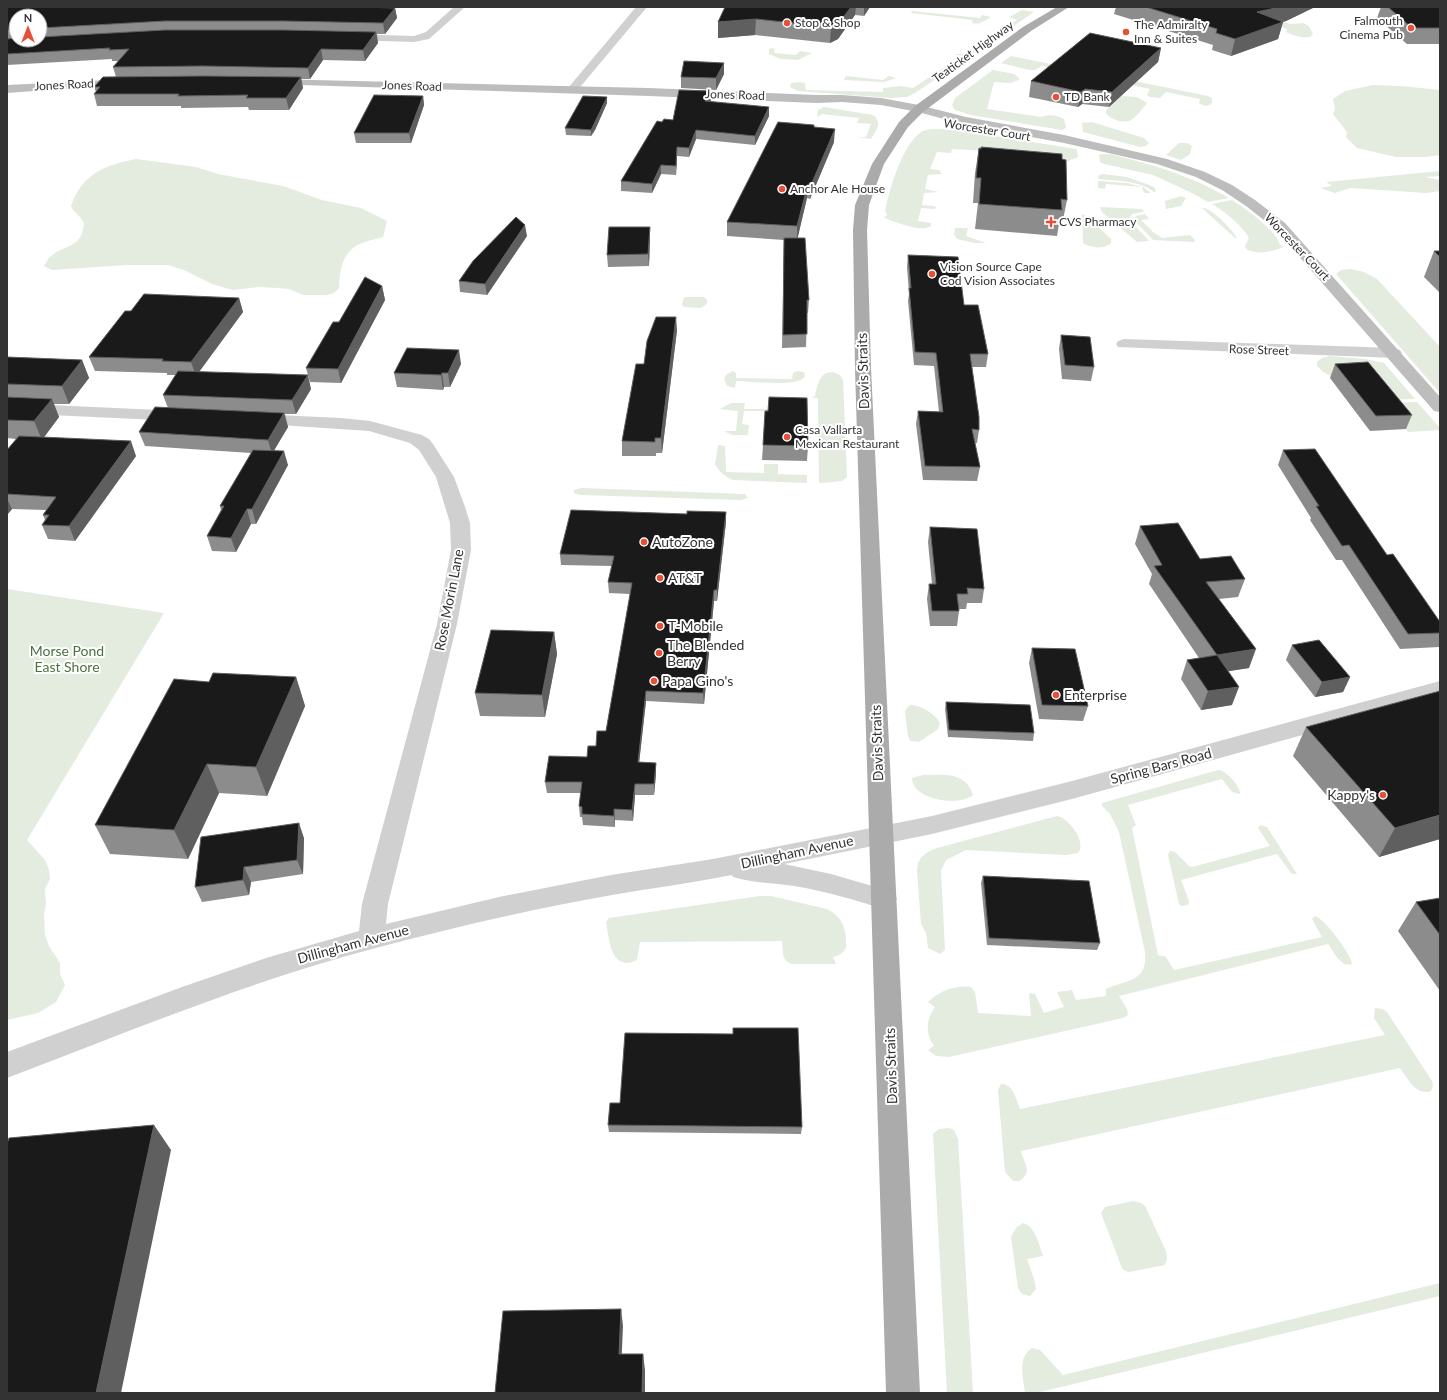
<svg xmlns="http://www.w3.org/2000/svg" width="1447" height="1400" viewBox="0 0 1447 1400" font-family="Lato,sans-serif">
	<rect width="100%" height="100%" fill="#fff"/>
	<!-- green -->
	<g fill="#e3ecdf">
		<path d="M1227,7H1242L1290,24L1303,23L1309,26L1313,34L1310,37C1302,38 1294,36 1286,32L1287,29Z"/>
		<polygon points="1022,10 1034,12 915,93 907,97 891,98 798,91 790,87 791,83 798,82 805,83 806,90 883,92 883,88 901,86 913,88 962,56 954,54 966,54 1017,20 1009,17"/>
		<path d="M912,11L980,18L982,15L991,17C984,21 980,25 972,23L973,20L911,13Z"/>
		<polygon points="772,48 775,49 774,53 796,55 800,51 812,53 798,60 781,59 769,54 769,49"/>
		<path d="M1011,56L1208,96L1212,98V103C1209,107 1203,106 1199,103L1200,99L1166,92L1160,98L1150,97L1147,95L1150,89L1042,66L1035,70H1029L1001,63Z"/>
		<path d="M993,70L1014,74L1019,78V80L1010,83L994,82L987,109L1041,117C1048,114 1058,115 1064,119L1066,128L1062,130L971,115L955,110L952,105L955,98Z"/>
		<polygon points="846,76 883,80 889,76 896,78 884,82 844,80"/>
		<polygon points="1373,85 1401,86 1440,90 1440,155 1425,157 1396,157 1357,148 1346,137 1347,132 1333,114 1335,109 1333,99 1345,91"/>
		<path d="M1123,96L1137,97L1147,103C1143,108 1135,119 1129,121C1121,123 1110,119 1106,113V110L1120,97Z"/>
		<path d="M824,107L873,115C883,122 876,131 871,139L858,137H866L871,124L857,123L859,118L822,114L817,117L818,110Z"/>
		<polygon points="1092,122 1144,138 1149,143 1146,146 1140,147 1083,132 1082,123"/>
		<path d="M941,129L963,131L1076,149L1077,150L1078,157L1066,162L987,151L952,149L951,153L937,152L930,169L939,170L942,174L928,175L925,189L939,192L924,193L922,205L935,206L936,208L934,209L921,208L918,221L931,223V226C921,233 895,222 885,218L884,217L887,215L885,211C889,191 903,141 923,131C928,129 935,129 941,129Z"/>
		<polygon points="1179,143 1187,143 1192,146 1190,154 1181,160 1166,155"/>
		<path d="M1099,155C1108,152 1120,157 1129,159C1165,168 1198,180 1229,198L1208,202L1190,192L1153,175L1104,164L1100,162Z"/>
		<path d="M136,159L196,167L218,174L283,186L322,200L361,208L387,221L383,237C373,240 358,242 351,250C341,259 339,276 339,288L334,293L327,295H303L289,289L278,288L258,287L233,290L212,284L184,270L168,265H127L52,270L44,266C46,263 48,258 51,256C65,244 82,249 84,223C81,216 74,213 71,206C82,174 105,165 136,159Z"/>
		<polygon points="1440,171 1440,176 1425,177 1440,180 1440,191 1426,193 1350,188 1335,193 1320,188 1332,186 1326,182"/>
		<path d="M1103,174L1127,177L1152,186L1155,188L1156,191L1154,192C1139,180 1117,181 1098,179L1099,175Z"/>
		<polygon points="1098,181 1127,183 1143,187 1151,193 1144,193 1142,187 1106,184 1105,189 1098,188"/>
		<polygon points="1181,196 1186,198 1181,206 1166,209 1165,201"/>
		<path d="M1232,200C1246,209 1275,229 1280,245L1283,246L1281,248C1270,252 1257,255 1246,249L1245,246L1249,238C1241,224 1225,212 1212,204Z"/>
		<polygon points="1100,207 1142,209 1144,212 1132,214 1129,219 1149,241 1137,242 1102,212"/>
		<path d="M1202,208C1211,207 1232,230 1237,238H1235Z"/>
		<path d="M1082,214L1086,216L1111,239V243C1104,250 1090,248 1083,243Z"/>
		<polygon points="1145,214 1149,219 1141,220 1153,232 1162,238 1190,235 1195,240 1194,242 1153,240 1134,220 1136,216"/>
		<polygon points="955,228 968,228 966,236 986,243 974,243 957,239 954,234"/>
		<polygon points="1351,269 1364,272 1377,279 1440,347 1440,393 1336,274 1341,270"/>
		<polygon points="685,297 704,297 707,300 707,304 701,308 684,307 682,305 683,300"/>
		<polygon points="1330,356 1365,359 1384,363 1415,399 1382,400 1323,372 1317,366 1317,362 1322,358"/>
		<path d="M733,371L736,373V378L792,379L793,373L797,371L804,372L805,376C799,388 750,381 736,381L735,388L727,386L724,379L726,375Z"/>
		<path d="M833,372L840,375L843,380L847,477L842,481L821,483H819L818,398H812L815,396C818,384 819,372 833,372Z"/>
		<polygon points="1417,402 1440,428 1440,430 1408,432 1384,403"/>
		<polygon points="731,403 745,403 744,409 770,409 771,411 744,411 742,424 749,425 748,435 732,435 724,431 736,431 738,411 720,409"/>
		<path d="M718,445L725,446L726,472L764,473V464H778V474L807,475V483L733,480C724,476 719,472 715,464Z"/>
		<polygon points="582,488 745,494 748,498 741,500 580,495 574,493 574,490"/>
		<polygon points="7,589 164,613 27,840 45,860 49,870 50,879 45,889 46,904 44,914 45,935 49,946 60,963 60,974 65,985 56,1002 38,1013 7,1020"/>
		<path d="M910,705C921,705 934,713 940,723L938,729L919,742L910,741L908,736L905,712L906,709Z"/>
		<path d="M1218,770C1226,770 1241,787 1240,794L1232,792L1222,779L1128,805L1136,825L1132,828L1158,955L1166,957L1174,970L1322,937L1312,919L1315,916C1324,918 1352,955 1352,964C1340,968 1334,951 1328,944L1119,996L1127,1009L1128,1015L1123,1018L949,1057L936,1056L928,1050L934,1046C925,1033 926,1020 935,1007L928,1002C939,991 956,985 971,987L975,992L978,1013L1031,1016L1029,994L1030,993L1035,994L1044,1013L1064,1007L1057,992L1072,990L1076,1000L1106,996V989C1126,979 1148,983 1145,952L1119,832L1110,814L1102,806V803Z"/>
		<path d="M923,775C943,775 966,771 973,795C959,807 912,800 912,778Z"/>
		<path d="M1057,816C1069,818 1087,842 1078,853L1066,855L966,850L946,860L941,871L945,950L940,954L928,948L926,933L921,924L917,870C917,858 926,852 937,848Z"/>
		<polygon points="1260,825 1267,827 1297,874 1292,874 1277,854 1181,880 1189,901 1188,905 1181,906 1179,904 1168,855 1170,851 1175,852 1189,866 1192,867 1270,846 1258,828"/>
		<path d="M760,896H771L827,909C841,916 846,927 846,942C846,945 847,948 844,951C842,954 837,956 833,957L836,964H792C781,961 783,950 782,941L640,942L637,960C611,973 609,939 606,922L609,918Z"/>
		<path d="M1375,1008L1383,1009L1387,1012L1432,1081L1433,1086L1431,1091C1415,1096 1408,1078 1400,1068L1021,1151C1024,1164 1033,1171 1020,1181H1013L1005,1172L998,1090L1001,1084C1014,1084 1016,1100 1020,1109L1385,1035L1374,1018Z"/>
		<polygon points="949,1128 954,1130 958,1139 973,1393 947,1393 933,1134 939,1129"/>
		<polygon points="1133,1201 1141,1203 1145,1206 1166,1251 1167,1259 1165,1265 1129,1272 1125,1271 1122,1268 1101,1213 1105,1207"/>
		<path d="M1023,1223C1036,1227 1039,1245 1043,1256L1027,1259L1034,1279L1036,1289L1030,1296L1022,1294L1018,1288L1011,1237L1016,1228Z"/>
		<path d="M1440,1283V1296L1036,1393H1025C1023,1377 1017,1358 1032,1348L1040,1350L1063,1375Z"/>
	</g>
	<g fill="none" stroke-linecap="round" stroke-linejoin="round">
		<!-- street -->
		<g fill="#d0d0d0" fill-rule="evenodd">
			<polygon points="454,7 465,7 429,39 414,42 348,40 343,37 348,34 414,36 426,32"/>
			<polygon points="636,7 647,7 576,92 568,92 566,90 568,88"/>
			<polygon points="1124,339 1394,348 1400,350 1402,353 1400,356 1394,358 1118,347 1116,344 1118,341"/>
			<polygon points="7,403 180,411 186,412 189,416 186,420 180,421 7,413"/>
			<path d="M256,414L341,418L370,421L422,435L429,439L433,444L454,477L465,507L470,523L471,550L457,624L388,904L386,924L499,897L611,875L713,859L932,816L1072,781L1440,681V697L1072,799L932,834L784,864L831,874L893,892L897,899L893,906L884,909C854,900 825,891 794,886C774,883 752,883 733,877L732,875C692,883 652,888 612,895C532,909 451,928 372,949C247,982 128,1032 7,1078V1052L182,987L266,958L359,931L362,904L437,624L451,550L450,523L436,477L419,450L410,443L369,431L250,423L247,419L250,415Z"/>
		</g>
		<!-- secondary -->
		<g fill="#bdbdbd" fill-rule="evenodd">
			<polygon points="128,79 132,80 134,82 132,84 7,93 7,85"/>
			<polygon points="272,79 649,88 816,95 842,95 881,98 919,105 966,117 1064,135 1167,159 1205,172 1232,185 1255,200 1285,223 1440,397 1440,412 1434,411 1275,229 1246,206 1222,190 1196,177 1157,164 1064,143 966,125 918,112 881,105 842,102 816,103 649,96 268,84 266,82 268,80"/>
		</g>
		<!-- primary -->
		<polygon fill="#ababab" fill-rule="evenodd" points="1057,7 1069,7 1031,31 923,112 908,127 884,164 869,205 867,230 871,368 920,1393 886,1393 855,368 853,230 855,205 872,164 899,122 915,106 1023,27"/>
	</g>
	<!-- wall -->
	<g fill="#8c8c8c" fill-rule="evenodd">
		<path d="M7,7L395,8L397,18L385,34H377L378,43L365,61L323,60L310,79H301L303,88L289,110H249L248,107L181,108V106H97L94,94L96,92L94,87L116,77L113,67L119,61H112V59L7,65ZM16,16H40V40H16Z"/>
		<polygon points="725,7 870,7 864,16 855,15 838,39 830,43 755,35 718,38"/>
		<polygon points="1116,7 1315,7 1286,21 1283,22 1278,39 1231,56 1212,50 1213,45 1114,14"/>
		<polygon points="1381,7 1440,7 1440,44 1407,44 1377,18"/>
		<polygon points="1161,48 1158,62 1109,107 1082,104 1078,107 1029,97 1031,81"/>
		<polygon points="724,74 716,90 681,88 681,77"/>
		<polygon points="710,91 711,100 710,102 769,116 755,145 696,139 689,157 677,156 676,175 661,174 652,193 621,191 621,181 662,122 673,120"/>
		<polygon points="423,96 424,105 411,143 356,143 354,133"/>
		<polygon points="607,97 607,103 595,130 591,136 566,135 565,128"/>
		<polygon points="814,127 834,142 810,199 807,198 797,238 809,300 808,313 807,313 806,347 782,348 784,240 727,236 727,222"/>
		<polygon points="979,148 1062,159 1067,200 1062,225 1059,224 1057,236 975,229 978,203 973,203 975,173"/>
		<polygon points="527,236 487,295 460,292 459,281"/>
		<polygon points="650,239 649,266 608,267 607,255"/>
		<polygon points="1434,251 1440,251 1440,293 1424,277"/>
		<polygon points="908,255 964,305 988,354 986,367 972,367 979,430 977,443 975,443 980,467 977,481 923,480 916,424 918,411 939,412 934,366 914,365 908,301 909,294 907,267"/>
		<polygon points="382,286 385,300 341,383 310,382 306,368 339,322"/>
		<polygon points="239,298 243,312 199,372 311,389 296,414 285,414 288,427 274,450 288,465 256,524 251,524 236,552 212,551 207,536 221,510 220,506 251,453 145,446 139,432 168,408 163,395 176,375 167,375 167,373 95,371 89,357 131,311"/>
		<polygon points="677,330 662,453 656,453 656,456 622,456 622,441 644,364"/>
		<polygon points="1061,335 1094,367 1091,381 1062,379 1059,349"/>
		<polygon points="7,357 82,360 89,378 69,404 54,404 59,417 44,437 136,456 75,541 48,539 42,525 45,520 43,515 46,510 12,509 7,515 7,450 16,439 7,438"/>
		<polygon points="461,364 450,387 444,387 443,390 397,387 394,373"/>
		<polygon points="1335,364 1412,415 1406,429 1370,431 1330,378"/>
		<polygon points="763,445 808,446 807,461 762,460"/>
		<polygon points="1283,450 1387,555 1440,622 1440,646 1439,647 1400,649 1342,560 1336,560 1310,520 1311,518 1278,465"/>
		<polygon points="726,512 726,522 717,601 714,601 704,704 646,701 639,762 656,763 656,774 654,795 635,795 633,821 615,820 615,827 583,825 582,817 580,817 579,806 581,793 547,793 545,782 587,757 596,746 606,731 630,594 609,593 608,582 612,566 561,565 560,554 687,514"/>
		<polygon points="1140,526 1200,559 1245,579 1238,597 1219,599 1249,668 1228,671 1232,705 1201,710 1181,679 1187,660 1199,658 1149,584 1152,574 1135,544"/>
		<polygon points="930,527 984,589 982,603 967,603 966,609 959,609 959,611 957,626 930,626 927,599 929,584 932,584 928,542"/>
		<polygon points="554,632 557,654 545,717 480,716 475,693"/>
		<polygon points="1292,645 1350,677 1343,692 1315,697 1286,660"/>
		<polygon points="1032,648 1088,706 1083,721 1039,719 1029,663"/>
		<polygon points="296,677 305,706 267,796 219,793 188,859 110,854 95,825 209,682"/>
		<polygon points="946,702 1034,733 1033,741 948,737 945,709"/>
		<polygon points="1306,727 1440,839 1379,857 1293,756"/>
		<polygon points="304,838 303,874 251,882 249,895 202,902 195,887"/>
		<polygon points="983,876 1100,943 1097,950 987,945 981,883"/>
		<polygon points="1440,898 1440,991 1398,931 1416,902"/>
		<polygon points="620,1103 802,1127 801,1134 609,1132 608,1125"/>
	</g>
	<!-- shaded-wall -->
	<g fill="#5f5f5f">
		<polygon points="851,7 856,7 855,15 838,39 830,43 831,27"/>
		<polygon points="864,7 870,7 864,16"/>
		<polygon points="1280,7 1315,7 1286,21 1253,29 1257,12"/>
		<polygon points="395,8 397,18 385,34 383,23"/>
		<polygon points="756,19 755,35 718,38 718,22"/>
		<polygon points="1283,22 1278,39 1231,56 1235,39"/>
		<polygon points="376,32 378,43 365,61 363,50"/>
		<polygon points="1161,48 1158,62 1109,107 1112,92"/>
		<polygon points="321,49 323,60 310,79 308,68"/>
		<polygon points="724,63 724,74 716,90 716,78"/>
		<polygon points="301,77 303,88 289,110 286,98"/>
		<polygon points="1085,89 1082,104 1078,107 1081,92"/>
		<polygon points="710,91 711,100 705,110 705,101"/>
		<polygon points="423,96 424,105 411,143 409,133"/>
		<polygon points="607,97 607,103 595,130 591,136 591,130"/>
		<polygon points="769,107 769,116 755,145 755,136"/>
		<polygon points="835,129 834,142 810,199 811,185"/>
		<polygon points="696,130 696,139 689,157 689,148"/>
		<polygon points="677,147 677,156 676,175 676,166"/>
		<polygon points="661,165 661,174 652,193 652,184"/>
		<polygon points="808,184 807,198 797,241 797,226"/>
		<polygon points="525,225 527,236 487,295 485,284"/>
		<polygon points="650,227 650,239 649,266 648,254"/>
		<polygon points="382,286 385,300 341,383 338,369"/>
		<polygon points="239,298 243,312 196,376 191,362"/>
		<polygon points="676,317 677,330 662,453 661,438"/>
		<polygon points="459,350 461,364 450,387 448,373"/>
		<polygon points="82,360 89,378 69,404 62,386"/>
		<polygon points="442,373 444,387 443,390 441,375"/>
		<polygon points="308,375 311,389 296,414 292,400"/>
		<polygon points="52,399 59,417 42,440 34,421"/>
		<polygon points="284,413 288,427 272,454 268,440"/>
		<polygon points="131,441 136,456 75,541 69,526"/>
		<polygon points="284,451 288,465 256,524 252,509"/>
		<polygon points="7,499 12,509 7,515"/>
		<polygon points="247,509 251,524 236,552 231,538"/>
		<polygon points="726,512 726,522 717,601 717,590"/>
		<polygon points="714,590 714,601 704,704 703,693"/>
		<polygon points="554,632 557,654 545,717 542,695"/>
		<polygon points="1256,649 1249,668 1211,674 1217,655"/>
		<polygon points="296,677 305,706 267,796 256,767"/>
		<polygon points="1350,677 1343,692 1315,697 1322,682"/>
		<polygon points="1239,687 1232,705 1201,710 1208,691"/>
		<polygon points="646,691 646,701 638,773 638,762"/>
		<polygon points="656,763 656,774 654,795 654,784"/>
		<polygon points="207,764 219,793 188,859 174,830"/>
		<polygon points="635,784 635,795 633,821 632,810"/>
		<polygon points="614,809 615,820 615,827 614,816"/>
		<polygon points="1440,815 1440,839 1379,857 1395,828"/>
		<polygon points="299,823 304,838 303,874 297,860"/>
		<polygon points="244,867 251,882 249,895 243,880"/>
		<polygon points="154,1125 171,1150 121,1393 96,1393"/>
		<polygon points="621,1309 623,1326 621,1371 619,1354"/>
		<polygon points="643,1354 645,1370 645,1393 642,1393"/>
	</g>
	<!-- building -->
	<g fill="#1a1a1a" stroke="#5f5f5f">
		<polygon points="7,7 361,7 395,8 383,23 284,21 165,21 40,28 40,16 16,16 16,29 7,30"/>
		<polygon points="725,7 851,7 839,23 831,27 756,19 718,22"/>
		<polygon points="1146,7 1280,7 1257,12 1283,22 1235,39 1216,33 1217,29"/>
		<polygon points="1388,7 1440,7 1440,28 1412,28"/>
		<polygon points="165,30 284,30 376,32 363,50 321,49 308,68 203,66 113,67 129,49 109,50 110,48 7,54 7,39 16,38 16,40 40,40 40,37"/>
		<polygon points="1090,33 1161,48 1112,92 1085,89 1081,92 1031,81"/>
		<polygon points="684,61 724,63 716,78 681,77"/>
		<polygon points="203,76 301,77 286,98 246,98 248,95 178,96 179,94 94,94 100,87 94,87 103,77"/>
		<polygon points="679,90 710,91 705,101 769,107 755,136 696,130 689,148 677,147 676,166 661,165 652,184 621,181 657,121 662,122 664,119 673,120"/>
		<polygon points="374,95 423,96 409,133 354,133"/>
		<polygon points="583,96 607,97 594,124 591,130 565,128"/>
		<polygon points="778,122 814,125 814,127 835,129 811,185 808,184 797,226 727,222"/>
		<polygon points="981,147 1062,154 1062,159 1066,160 1067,200 1061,199 1062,210 979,204 981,178 976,178 979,148 981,149"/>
		<polygon points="516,217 525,225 485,284 459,281 473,261"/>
		<polygon points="609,227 650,227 648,254 607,255"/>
		<polygon points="784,238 805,238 809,300 807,300 807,334 783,335"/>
		<polygon points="1434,251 1440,251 1440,257"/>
		<polygon points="908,255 958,257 964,305 978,305 988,354 970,354 979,417 979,430 972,429 980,467 925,466 918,411 943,412 936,353 915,352 909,288 911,288"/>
		<polygon points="365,277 382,286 338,369 306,368 333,322 339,322"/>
		<polygon points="144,294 239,298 191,362 162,361 163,359 89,357 125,311 131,311"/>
		<polygon points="656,317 676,317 661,438 655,438 655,442 622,441 636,364 644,364 647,341"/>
		<polygon points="1061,335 1090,337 1094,367 1065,365"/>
		<polygon points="407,348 459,350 448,373 442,373 441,375 394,373"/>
		<polygon points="7,357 82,360 62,386 7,384"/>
		<polygon points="1368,362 1412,415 1376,416 1335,364"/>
		<polygon points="178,371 308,375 292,400 163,395"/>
		<polygon points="7,397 52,399 34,421 7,420"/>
		<polygon points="769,397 807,398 808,446 763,445 765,411 768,411"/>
		<polygon points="155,407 284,413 268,440 139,432"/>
		<polygon points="19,436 131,441 69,526 42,525 49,515 43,515 56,497 7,494 7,450"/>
		<polygon points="1315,449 1387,555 1393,554 1440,622 1440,633 1408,634 1349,545 1342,546 1316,506 1319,506 1283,450"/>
		<polygon points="253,450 284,451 252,509 247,509 231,538 207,536 224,506 220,506"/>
		<polygon points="571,510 687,514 687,511 726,512 717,590 714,590 703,693 646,691 638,762 656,763 654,784 635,784 632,810 614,809 614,816 582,814 582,807 579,806 582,782 545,782 549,756 587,757 588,746 596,746 597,731 606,731 632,583 608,582 614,556 560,554"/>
		<polygon points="1178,523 1200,559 1231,556 1245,579 1206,582 1256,649 1217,655 1239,687 1208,691 1187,660 1217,655 1154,566 1162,565 1140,526"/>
		<polygon points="930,527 977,529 984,589 967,588 968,594 957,594 959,611 932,611 929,584 936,584"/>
		<polygon points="491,630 554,632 542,695 475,693"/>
		<polygon points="1319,640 1350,677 1322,682 1292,645"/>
		<polygon points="1032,648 1075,649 1088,706 1042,705"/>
		<polygon points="213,673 296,677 256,767 207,764 174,830 95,825 174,679 209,682"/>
		<polygon points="1440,691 1440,815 1395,828 1306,727"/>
		<polygon points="946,702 1030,705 1034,733 949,730"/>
		<polygon points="299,823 297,860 244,867 243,880 195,887 201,837"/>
		<polygon points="983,876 1089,881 1100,943 989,938"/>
		<polygon points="1440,898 1440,935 1416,902"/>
		<polygon points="733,1028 798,1028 802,1127 608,1125 610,1103 620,1103 625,1033 733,1034"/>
		<polygon points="154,1125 96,1393 7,1393 7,1144 9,1138"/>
		<polygon points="621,1309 619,1354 643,1354 642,1393 495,1393 503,1311"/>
	</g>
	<!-- markers -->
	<g fill="#e65039" stroke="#fff" stroke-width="1.5">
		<circle cx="787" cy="23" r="4"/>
		<circle cx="1411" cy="28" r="4"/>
		<circle cx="1126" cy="32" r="4"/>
		<circle cx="1056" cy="97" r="4"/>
		<circle cx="782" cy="189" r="4"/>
		<path d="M1049 216h4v4h4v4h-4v4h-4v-4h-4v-4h4z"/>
		<circle cx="932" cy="274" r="4"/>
		<circle cx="787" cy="437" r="4"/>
		<circle cx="644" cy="542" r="4"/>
		<circle cx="660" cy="578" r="4"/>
		<circle cx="660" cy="626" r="4"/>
		<circle cx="659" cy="653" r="4"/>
		<circle cx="654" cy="681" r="4"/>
		<circle cx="1056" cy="695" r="4"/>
		<circle cx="1383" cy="795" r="4"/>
	</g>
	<g text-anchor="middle" stroke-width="4" stroke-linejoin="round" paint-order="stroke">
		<!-- far-poi labels -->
		<g font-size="12" fill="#333" stroke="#fff" text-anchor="start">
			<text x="1403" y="25" text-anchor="end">Falmouth<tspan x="1403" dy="14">Cinema Pub</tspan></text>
			<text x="795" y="27">Stop &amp; Shop</text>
			<text x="1134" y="29">The Admiralty<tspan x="1134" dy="14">Inn &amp; Suites</tspan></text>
			<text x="1064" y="101">TD Bank</text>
			<text x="790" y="193">Anchor Ale House</text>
			<text x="1059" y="226">CVS Pharmacy</text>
			<text x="940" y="271">Vision Source Cape<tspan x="940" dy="14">Cod Vision Associates</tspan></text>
			<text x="795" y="434">Casa Vallarta<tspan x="795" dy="14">Mexican Restaurant</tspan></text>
		</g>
		<!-- far-street labels -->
		<g font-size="12" fill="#333" stroke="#fff">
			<text transform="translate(973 52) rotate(-36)" y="4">Teaticket Highway</text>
			<text transform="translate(64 85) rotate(-3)" y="4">Jones Road</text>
			<text transform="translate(412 86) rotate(2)" y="4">Jones Road</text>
			<text transform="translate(735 95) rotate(2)" y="4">Jones Road</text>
			<text transform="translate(987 130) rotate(9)" y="4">Worcester Court</text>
			<text transform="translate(1297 247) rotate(46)" y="4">Worcester Court</text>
			<text transform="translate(1259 350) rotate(2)" y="4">Rose Street</text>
		</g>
		<!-- street labels -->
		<g font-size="14" fill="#333" stroke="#fff">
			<text transform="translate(863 371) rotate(-92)" y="5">Davis Straits</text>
			<text transform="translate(449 600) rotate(-79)" y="5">Rose Morin Lane</text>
			<text transform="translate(877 743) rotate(-92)" y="5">Davis Straits</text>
			<text transform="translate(1161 766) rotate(-15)" y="5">Spring Bars Road</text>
			<text transform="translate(797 852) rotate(-12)" y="5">Dillingham Avenue</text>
			<text transform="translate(353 944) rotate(-15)" y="5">Dillingham Avenue</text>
			<text transform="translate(891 1066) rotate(-92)" y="5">Davis Straits</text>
		</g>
		<!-- poi labels -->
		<g font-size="14" fill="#333" stroke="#fff" text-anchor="start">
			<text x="652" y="547">AutoZone</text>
			<text x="668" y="583">AT&amp;T</text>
			<text x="668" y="631">T-Mobile</text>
			<text x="667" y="650">The Blended<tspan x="667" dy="16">Berry</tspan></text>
			<text x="662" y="686">Papa Gino's</text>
			<text x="1064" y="700">Enterprise</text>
			<text x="1375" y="800" text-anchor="end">Kappy's</text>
		</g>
		<!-- park labels -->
		<g font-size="14" fill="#4c703f" stroke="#fff">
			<text x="67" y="656">Morse Pond<tspan x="67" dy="16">East Shore</tspan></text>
		</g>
	</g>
	<!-- border -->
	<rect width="1447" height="1400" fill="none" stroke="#333333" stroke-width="16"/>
	<!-- north arrow -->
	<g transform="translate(28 28)"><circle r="19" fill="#ffffff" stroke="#adadad"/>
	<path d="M0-3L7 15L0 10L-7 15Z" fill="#e65039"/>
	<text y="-6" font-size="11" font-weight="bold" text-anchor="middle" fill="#333333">N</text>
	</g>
</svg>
